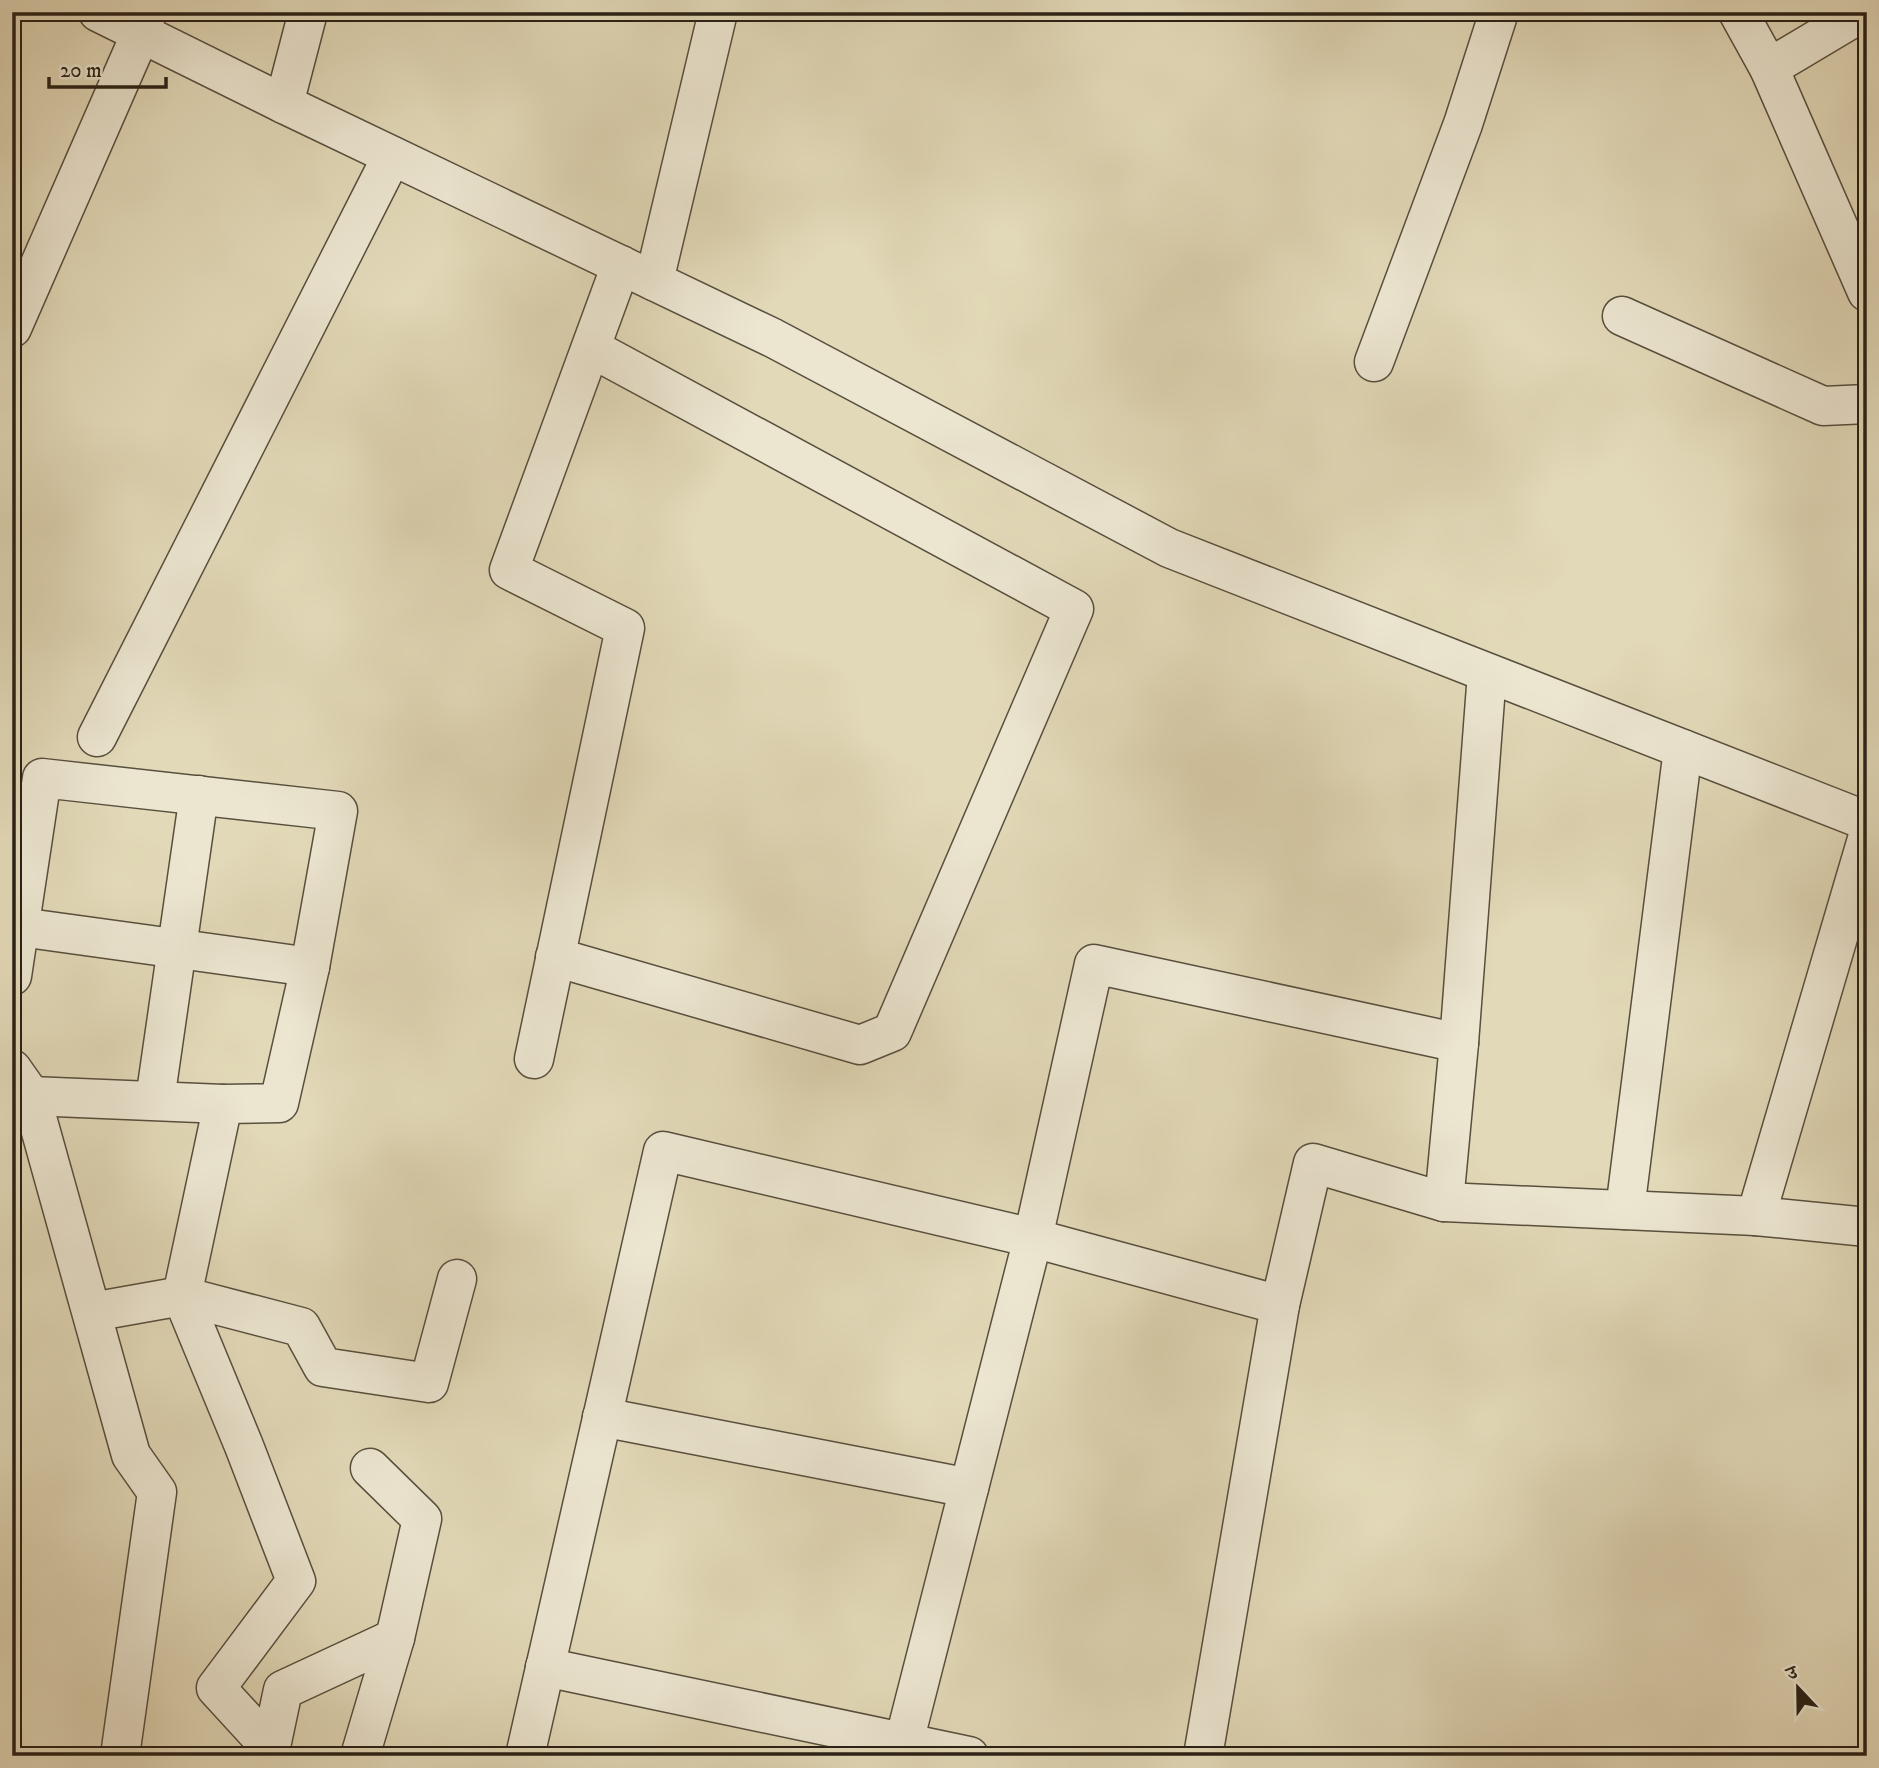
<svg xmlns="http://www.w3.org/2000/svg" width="1879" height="1768" viewBox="0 0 1879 1768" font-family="'IM FELL DW Pica','Noto Serif Devanagari',serif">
	<rect width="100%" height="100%" fill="#e2d9b8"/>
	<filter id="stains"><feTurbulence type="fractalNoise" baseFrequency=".00286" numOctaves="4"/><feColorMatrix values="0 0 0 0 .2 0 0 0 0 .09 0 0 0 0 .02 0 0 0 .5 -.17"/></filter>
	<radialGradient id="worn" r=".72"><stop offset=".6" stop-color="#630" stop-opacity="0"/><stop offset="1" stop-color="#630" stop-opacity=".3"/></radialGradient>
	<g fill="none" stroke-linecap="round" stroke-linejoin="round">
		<!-- minor casing -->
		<g stroke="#584f3e" stroke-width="41">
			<g id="minor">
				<polyline points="98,12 284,104 773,338 1169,548 1867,821"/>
				<polyline points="1738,12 1769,68 1867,292"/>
				<polyline points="1769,68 1863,12"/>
				<polyline points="284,104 308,12"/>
				<polyline points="654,281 718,12"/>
				<polyline points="1622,316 1823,406 1867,404"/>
				<polyline points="12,328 141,33 147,12"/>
				<polyline points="1374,362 1463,124 1499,12"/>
				<polyline points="97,737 392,156"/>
				<polyline points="20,927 310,967"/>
				<polyline points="555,957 860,1045 892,1032 1074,609 591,348"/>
				<polyline points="12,976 42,778 338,811 310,967 279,1103 223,1104 31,1096"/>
				<polyline points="1459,1043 1487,673"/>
				<polyline points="534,1059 625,628 509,570 621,265"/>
				<polyline points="12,1069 31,1096 131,1455 157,1492 120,1756"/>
				<polyline points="155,1100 199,795"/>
				<polyline points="223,1104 182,1296 244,1446 296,1581 216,1688 271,1748"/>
				<polyline points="1625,1210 1683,749"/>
				<polyline points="1756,1216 1867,839"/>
				<polyline points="92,1312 182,1296 301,1327 323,1367 429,1383 457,1279"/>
				<polyline points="602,1417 969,1488"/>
				<polyline points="545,1667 969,1756"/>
				<polyline points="904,1742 1033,1238 1094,964 1459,1043 1444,1202"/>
				<polyline points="269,1756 283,1690 395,1638"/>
				<polyline points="360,1756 395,1638 422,1519 370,1468"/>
				<polyline points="525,1756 663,1151 1033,1238 1280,1305"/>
				<polyline points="1203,1756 1280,1305 1313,1163 1444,1202 1756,1216 1867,1227"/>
			</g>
		</g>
		<!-- minor -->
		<use href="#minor" stroke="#ece6d1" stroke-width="38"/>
	</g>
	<!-- margin -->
	<rect width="1879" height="1768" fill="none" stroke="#e2d9b8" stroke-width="42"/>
	<rect x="14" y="14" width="1851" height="1740" fill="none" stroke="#2a2116" stroke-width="3.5"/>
	<rect x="21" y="21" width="1837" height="1726" fill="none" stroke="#2a2116" stroke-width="2"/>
	<!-- north arrow -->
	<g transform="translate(1798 1688) rotate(338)" stroke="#ece6d1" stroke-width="5" paint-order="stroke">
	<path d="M0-5L12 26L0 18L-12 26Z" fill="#2a2116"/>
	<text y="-10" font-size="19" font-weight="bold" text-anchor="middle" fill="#2a2116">उ</text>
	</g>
	<!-- scale -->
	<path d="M49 77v10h117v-10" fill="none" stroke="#2a2116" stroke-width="3.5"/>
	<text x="60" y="77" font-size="21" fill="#2a2116" stroke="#ece6d1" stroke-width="5" paint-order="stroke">20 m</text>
	<rect width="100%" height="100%" filter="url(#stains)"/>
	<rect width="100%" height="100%" fill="url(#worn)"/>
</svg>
